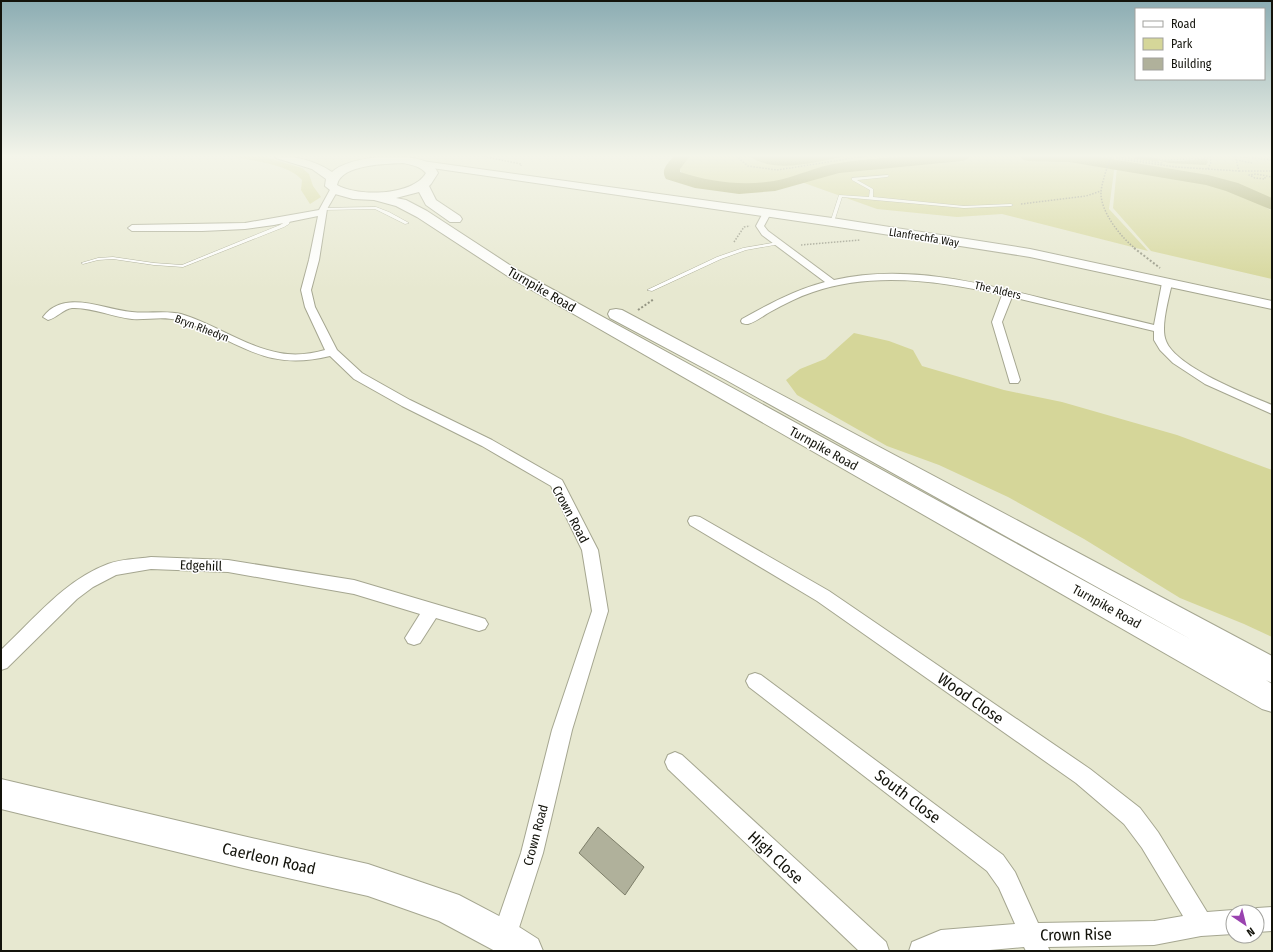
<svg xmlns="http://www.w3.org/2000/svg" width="1273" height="952" viewBox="0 0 1273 952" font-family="'Fira Sans Condensed',sans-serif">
	<rect width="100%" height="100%" fill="#e7e8d0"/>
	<!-- green -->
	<g fill="#d5d699">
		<path d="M228,156H262L302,168L309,174L313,186L321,197L310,204L301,190L302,180C289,164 248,160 228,156Z"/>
		<polygon points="688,156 1272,156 1272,200 1213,178 1115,163 1109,209 1148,251 1002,214 957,217 877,209 793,179 770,185 741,188 706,182 683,174 678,168"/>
		<path d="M1117,167C1170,177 1226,181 1272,211V279L1151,251L1113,208Z"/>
		<polygon points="854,333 889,341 913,350 922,366 1004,390 1062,402 1177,435 1272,470 1272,637 1244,624 1180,598 1084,539 1008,497 939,465 887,446 797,395 786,380 800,369 825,359"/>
	</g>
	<!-- water -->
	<g fill="#a2a364">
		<path d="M749,156H847C817,161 776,175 749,156Z"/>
		<polygon points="1207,159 1208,162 1206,165 1169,163 1157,160 1179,161"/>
	</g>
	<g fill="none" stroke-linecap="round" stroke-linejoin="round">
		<!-- stream -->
		<polyline stroke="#a2a364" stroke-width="3" points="1136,157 1157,160"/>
		<!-- river -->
		<g fill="#a2a364" fill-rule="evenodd">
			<path d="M674,156H690L680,169V172C710,182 743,186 774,181C796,177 817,166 839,163C882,156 926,156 970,156L968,159L962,161L839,173L775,191L739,194L695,188L666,179C660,170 668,163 674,156Z"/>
			<polygon points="1020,156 1093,156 1208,175 1238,183 1272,198 1272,210 1226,191 1206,185 1069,162 1028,161 1022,159"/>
		</g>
	</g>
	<!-- building -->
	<polygon fill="#b0b19b" stroke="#7d7e69" points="598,827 644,867 625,895 579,853"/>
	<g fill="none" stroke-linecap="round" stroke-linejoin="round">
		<!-- lane casing -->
		<g stroke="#a5a690" stroke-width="1">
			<g id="lane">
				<polygon points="888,175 889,176 887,177 857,180 873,189 873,197 964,206 1011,204 1013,205 1011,206 964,208 842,197 834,222 830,223 839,195 869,197 870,190 852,180 852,178"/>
				<polygon points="376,207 389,212 409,223 405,224 375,209 323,210 321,209 323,208"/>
				<polygon points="286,219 290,220 289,224 284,227 183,267 154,265 113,259 98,260 83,264 81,263 98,258 113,257 154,263 182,265 280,225 285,222"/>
				<polygon points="778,242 780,242 780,244 746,250 721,259 652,291 647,290 717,257 743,248"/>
			</g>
		</g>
		<!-- street casing -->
		<g stroke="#a5a690" stroke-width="2">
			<g id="street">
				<path d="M331,188H337L338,190L327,209L319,260L311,290L315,307L337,350L362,373L410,400L492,440L562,480L598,550L608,611L572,730L543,853L516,937L512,945L504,949L496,945L492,937L521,853L552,730L592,611L582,550L551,486L482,446L402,406L354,379L330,356C260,373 237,337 177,320C163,316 147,320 132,319C112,317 92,307 72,308C63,309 57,318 48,320L43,317C64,288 105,310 132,312C148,314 165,310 181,314C215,324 245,347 280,353C295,356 311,354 325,350L305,307L301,290L309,260L318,216L274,225L245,229L202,231H132L128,228L132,225L245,223L319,210Z"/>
				<path d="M767,210L771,213L764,226L768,231L834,280C904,264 977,282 1045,299C1081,308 1118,316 1154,325L1162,283L1164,281H1170L1172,283C1169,298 1160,327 1166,341C1176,367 1246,394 1272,405V414L1205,384L1173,363L1160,350L1154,340V331L1012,297L1002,322L1020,380L1018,383H1010L992,322L1002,295C942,281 873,271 813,292C798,297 784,304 770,312C763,316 755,322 748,324C745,324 745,324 742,323L741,321L742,319C769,304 795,290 825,282L762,235L756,226L764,211Z"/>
				<polygon points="695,516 700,517 829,591 1090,769 1140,808 1158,832 1207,912 1233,910 1237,912 1233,912 1233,934 1201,936 1154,945 1048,947 1050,951 1026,951 1024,947 979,951 909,951 912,942 941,930 1015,924 999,888 987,871 749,687 746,681 749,675 755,673 761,675 1003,855 1015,872 1038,923 1154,921 1183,916 1142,848 1124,824 1076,783 817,601 690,525 688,521 690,517"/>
				<path d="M151,557L228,560L354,580L479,617L485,619L488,624L485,629L479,631L436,618L420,643L414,645L408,643L405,638L420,614L354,594L228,572L151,569L116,575L93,587L77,599L7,668L1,670V650C34,619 65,580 108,564C121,559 137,559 151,557Z"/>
				<polygon points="675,752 682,755 886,942 889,951 859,951 668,769 665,762 668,755"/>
				<polygon points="1272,907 1272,931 1257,932 1257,912 1249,912 1257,908"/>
			</g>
		</g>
		<!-- secondary casing -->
		<g stroke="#a5a690" stroke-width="2">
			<g id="secondary">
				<polygon points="422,161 832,218 1030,249 1272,301 1272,309 1030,257 832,226 418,166 417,164 418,162"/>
				<polygon points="1,779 243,836 368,864 459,895 516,925 538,939 543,951 495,951 439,921 368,896 243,868 1,809"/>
			</g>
		</g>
		<!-- highway casing -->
		<g stroke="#a5a690" stroke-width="2">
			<path id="highway" d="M274,156C296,156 314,160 332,172C349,156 410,151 430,164C434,166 436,169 438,173L431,184L429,186L436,200L460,216L462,219L460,222H450L426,205L419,192L396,198L406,200L427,211L519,271L1192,640L726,380L610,318L608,314L610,310L616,309L622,310L1272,656V683L1266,680L1272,684V712L1262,709L509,277L417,217L396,206L374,200L353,199L335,194L325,186L326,179L312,169L276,158ZM403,163C412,165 420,166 426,173C413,196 358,197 337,185C341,164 387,164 403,163Z"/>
		</g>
		<!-- path-far1 -->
		<g stroke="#939482" stroke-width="1.5" stroke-dasharray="1.5 1.5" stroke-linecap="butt">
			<polyline points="481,156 521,164 521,166"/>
			<polyline points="736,156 748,166 777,170 866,156"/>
			<polyline points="1098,156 1176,167 1239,171 1235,156"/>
			<polyline points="1113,156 1162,163 1162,165"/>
			<polyline points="1138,156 1165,160 1210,158"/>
			<polyline points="1234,156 1272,160"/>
			<path d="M1110,158C1107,169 1102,181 1101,192C1100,211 1121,238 1136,249"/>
			<polyline points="1236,160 1252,163"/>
			<polyline points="1208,169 1211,162 1210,156"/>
			<polyline points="1239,171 1272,171"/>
			<polyline points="1265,177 1265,179 1255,178 1249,175 1256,174 1272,177"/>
			<polyline points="1021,204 1086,196 1101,191"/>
			<polyline points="734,242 744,227 750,226"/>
			<polyline points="801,245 860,240"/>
		</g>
		<!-- path -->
		<g stroke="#939482" stroke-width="2" stroke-dasharray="2 2" stroke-linecap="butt">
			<polyline points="1134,248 1160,268"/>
			<polyline points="638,310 654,299"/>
		</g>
		<!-- lane -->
		<use href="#lane" fill="#fff" fill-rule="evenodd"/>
		<!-- street -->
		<use href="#street" fill="#fff" fill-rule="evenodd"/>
		<!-- secondary -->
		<use href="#secondary" fill="#fff" fill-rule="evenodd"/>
		<!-- highway -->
		<use href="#highway" fill="#fff" fill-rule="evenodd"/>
	</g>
	<!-- sky -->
	<linearGradient id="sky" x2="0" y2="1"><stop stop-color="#8cadb3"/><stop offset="0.54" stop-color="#f4f5ea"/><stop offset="1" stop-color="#f4f5ea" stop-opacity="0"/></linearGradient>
	<rect width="1273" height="289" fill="url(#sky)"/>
	<g text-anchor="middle" stroke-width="3" stroke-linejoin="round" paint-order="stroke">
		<!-- far-street labels -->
		<g font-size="11" fill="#13130b" stroke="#fff">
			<text transform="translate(924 237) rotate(9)" y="4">Llanfrechfa Way</text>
			<text transform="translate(998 290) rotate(13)" y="4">The Alders</text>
			<text transform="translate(202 328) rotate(21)" y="4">Bryn Rhedyn</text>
		</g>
		<!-- street labels -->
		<g font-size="13" fill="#13130b" stroke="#fff">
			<text transform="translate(542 289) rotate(30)" y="5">Turnpike Road</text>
			<text transform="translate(824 448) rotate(29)" y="5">Turnpike Road</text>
			<text transform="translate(571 514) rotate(62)" y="5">Crown Road</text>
			<text transform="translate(201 565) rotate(2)" y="5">Edgehill</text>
			<text transform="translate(1107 606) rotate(29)" y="5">Turnpike Road</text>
			<text transform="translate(535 835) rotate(-75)" y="5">Crown Road</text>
		</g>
		<!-- near-street labels -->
		<g font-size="16" fill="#13130b" stroke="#fff">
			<text transform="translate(971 698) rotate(35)" y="6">Wood Close</text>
			<text transform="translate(908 796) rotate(37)" y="6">South Close</text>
			<text transform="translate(776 857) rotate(43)" y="6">High Close</text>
			<text transform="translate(269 858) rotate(13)" y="6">Caerleon Road</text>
			<text transform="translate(1076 934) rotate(-1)" y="6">Crown Rise</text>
		</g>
	</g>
	<!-- border -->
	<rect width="1273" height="952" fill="none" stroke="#13130b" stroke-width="4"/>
	<!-- legend -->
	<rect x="1135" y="8" width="130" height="72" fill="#ffffff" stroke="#a1a19d"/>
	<rect x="1143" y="21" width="20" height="6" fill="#ffffff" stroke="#a1a19d"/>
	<text x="1171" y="28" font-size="12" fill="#13130b">Road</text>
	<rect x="1143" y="38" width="20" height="12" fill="#d5d699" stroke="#a1a19d"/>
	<text x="1171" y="48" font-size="12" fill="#13130b">Park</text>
	<rect x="1143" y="58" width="20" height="12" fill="#b0b19b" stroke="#a1a19d"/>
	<text x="1171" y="68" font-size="12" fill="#13130b">Building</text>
	<!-- north arrow -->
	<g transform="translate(1245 924) rotate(145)"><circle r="19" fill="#ffffff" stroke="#a1a19d"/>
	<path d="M0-3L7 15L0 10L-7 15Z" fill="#9942af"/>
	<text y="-6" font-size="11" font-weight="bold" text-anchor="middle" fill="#13130b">N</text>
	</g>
</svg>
